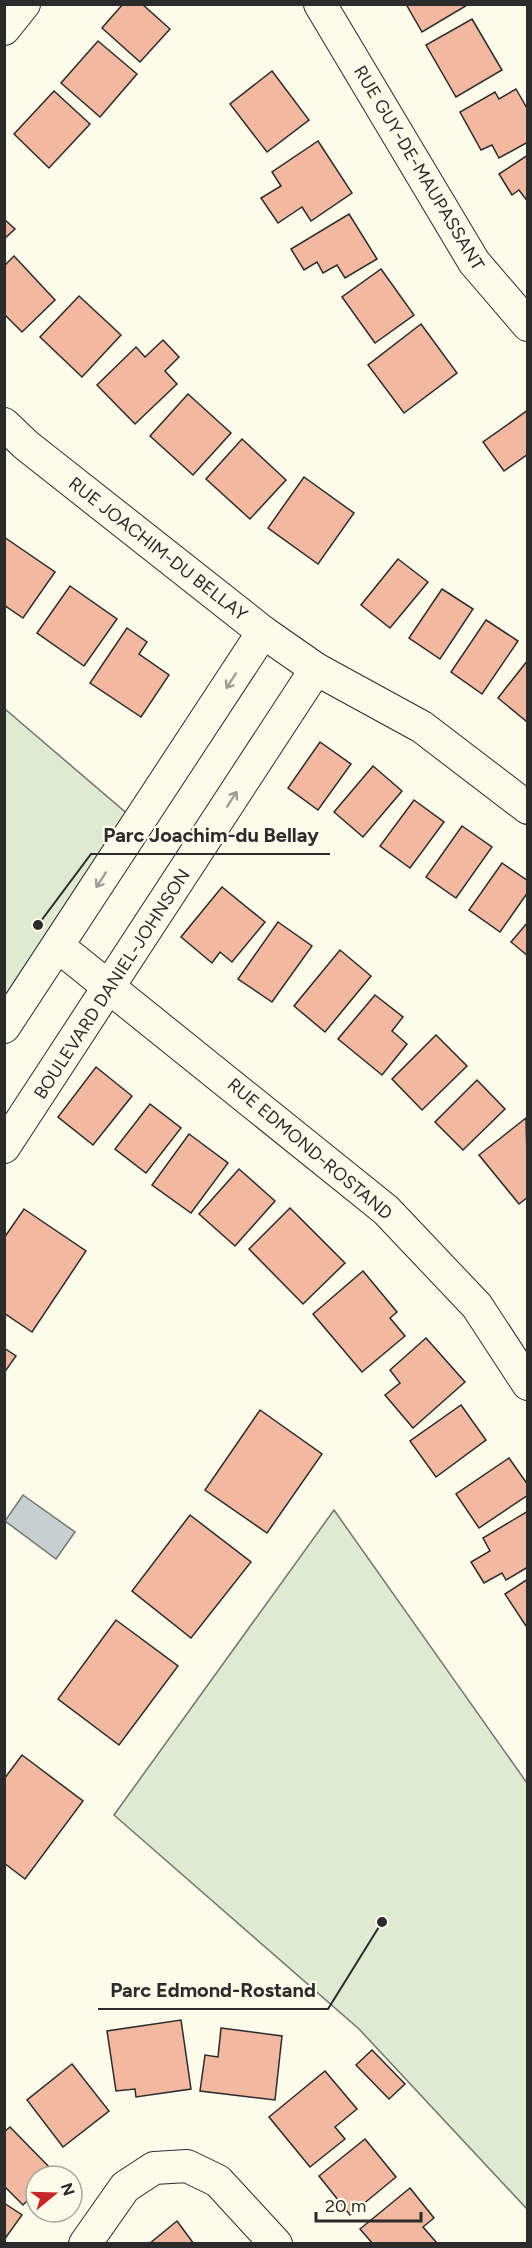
<svg xmlns="http://www.w3.org/2000/svg" width="532" height="2248" viewBox="0 0 532 2248" font-family="Figtree,sans-serif">
	<rect width="100%" height="100%" fill="#fdfbea"/>
	<!-- green -->
	<g fill="#deebd1" stroke="#74746e" stroke-width="1.5">
		<polygon points="5,709 138,823 5,1026"/>
		<polygon points="334,1510 527,1783 527,2209 359,2029 114,1815"/>
	</g>
	<!-- water -->
	<polygon fill="#c7d0d0" stroke="#74746e" stroke-width="1.5" points="23,1495 75,1532 56,1559 5,1521"/>
	<!-- building -->
	<g fill="#f2b8a0" stroke="#2b2b2b" stroke-width="1.5">
		<polygon points="123,4 142,4 170,29 140,62 102,28"/>
		<polygon points="406,4 469,4 422,32"/>
		<polygon points="472,19 502,70 456,97 426,45"/>
		<polygon points="98,41 137,74 100,117 61,83"/>
		<polygon points="272,71 309,120 267,152 230,104"/>
		<polygon points="516,89 528,110 528,142 499,158 492,145 481,150 460,112 495,92 499,99"/>
		<polygon points="54,91 90,124 49,168 14,134"/>
		<polygon points="318,141 352,193 311,221 302,207 278,223 261,198 281,186 272,172"/>
		<polygon points="528,155 528,202 519,190 512,195 499,174"/>
		<polygon points="349,214 377,259 345,278 337,265 323,273 317,262 304,270 291,249"/>
		<polygon points="4,219 15,229 4,239"/>
		<polygon points="14,256 55,300 22,332 4,314 4,266"/>
		<polygon points="381,269 414,315 375,343 342,297"/>
		<polygon points="79,296 121,335 82,377 40,337"/>
		<polygon points="421,324 457,373 404,413 368,365"/>
		<polygon points="163,340 179,357 165,371 177,384 135,424 97,385 136,347 145,357"/>
		<polygon points="188,394 231,433 193,475 150,436"/>
		<polygon points="528,410 528,454 504,471 483,442"/>
		<polygon points="242,439 286,480 250,519 206,479"/>
		<polygon points="304,477 354,513 318,564 268,528"/>
		<polygon points="4,537 55,572 23,618 4,605"/>
		<polygon points="398,559 428,582 390,628 361,605"/>
		<polygon points="70,586 117,619 84,666 37,633"/>
		<polygon points="442,589 473,609 440,659 409,638"/>
		<polygon points="486,620 518,641 482,694 451,672"/>
		<polygon points="127,628 147,642 139,654 169,675 141,717 90,683"/>
		<polygon points="528,660 528,719 526,721 498,698"/>
		<polygon points="320,742 351,764 318,810 288,788"/>
		<polygon points="373,766 402,791 363,837 334,812"/>
		<polygon points="414,800 444,822 410,868 380,846"/>
		<polygon points="462,826 492,847 456,898 426,877"/>
		<polygon points="502,863 528,881 528,892 500,932 469,910"/>
		<polygon points="222,887 265,922 232,962 220,952 212,963 181,937"/>
		<polygon points="278,922 312,946 272,1002 238,979"/>
		<polygon points="528,922 528,956 511,942"/>
		<polygon points="340,950 371,976 325,1032 294,1006"/>
		<polygon points="375,995 403,1017 392,1031 407,1044 382,1075 338,1039"/>
		<polygon points="436,1035 467,1066 422,1110 392,1079"/>
		<polygon points="96,1067 132,1096 93,1145 58,1117"/>
		<polygon points="477,1080 505,1109 463,1150 435,1122"/>
		<polygon points="150,1104 181,1128 146,1173 115,1149"/>
		<polygon points="526,1118 528,1197 519,1204 479,1155"/>
		<polygon points="189,1134 228,1163 191,1213 152,1185"/>
		<polygon points="239,1169 275,1201 235,1246 199,1214"/>
		<polygon points="290,1208 345,1263 303,1304 249,1249"/>
		<polygon points="24,1209 86,1251 32,1332 4,1313 4,1238"/>
		<polygon points="363,1271 397,1312 390,1318 405,1336 362,1372 313,1314"/>
		<polygon points="426,1338 465,1382 413,1428 385,1395 400,1383 390,1370"/>
		<polygon points="4,1348 16,1356 4,1373"/>
		<polygon points="461,1405 486,1440 436,1477 410,1441"/>
		<polygon points="260,1410 322,1454 267,1533 205,1490"/>
		<polygon points="509,1458 528,1485 528,1495 479,1528 456,1494"/>
		<polygon points="528,1511 528,1567 506,1580 502,1573 484,1583 471,1562 490,1551 483,1538"/>
		<polygon points="190,1515 251,1562 191,1638 132,1591"/>
		<polygon points="528,1579 528,1629 505,1594"/>
		<polygon points="116,1620 178,1666 119,1745 58,1699"/>
		<polygon points="22,1755 83,1801 25,1879 4,1863 4,1779"/>
		<polygon points="181,2020 191,2089 136,2097 135,2089 116,2091 107,2031"/>
		<polygon points="221,2028 282,2036 275,2100 200,2091 205,2055 218,2057"/>
		<polygon points="372,2050 405,2084 389,2099 356,2065"/>
		<polygon points="72,2064 109,2111 63,2147 27,2100"/>
		<polygon points="325,2071 357,2109 335,2127 345,2139 310,2167 269,2117"/>
		<polygon points="10,2127 55,2173 52,2176 36,2176 36,2192 23,2205 4,2186 4,2132"/>
		<polygon points="365,2139 396,2177 350,2215 319,2176"/>
		<polygon points="410,2188 434,2218 423,2227 437,2243 373,2244 360,2229"/>
		<polygon points="4,2203 22,2215 4,2240"/>
		<polygon points="177,2221 194,2244 149,2244"/>
	</g>
	<g fill="none" stroke-linecap="round" stroke-linejoin="round">
		<!-- minor casing -->
		<g stroke="#2b2b2b" stroke-width="34">
			<g id="minor">
				<polyline points="320,4 474,262 528,325"/>
				<polyline points="4,29 24,4"/>
				<polyline points="4,424 26,445 263,632 316,669 422,727 528,808"/>
				<polyline points="59,947 386,1210 477,1306 528,1384"/>
				<polyline points="4,1027 263,632"/>
				<polyline points="4,1147 316,669"/>
				<polyline points="85,2244 125,2187 154,2168 187,2166 218,2181 276,2244"/>
			</g>
		</g>
		<!-- minor -->
		<use href="#minor" stroke="#fdfbea" stroke-width="32"/>
	</g>
	<!-- one-way arrows -->
	<defs><path id="oneway-shaft" d="M-6 0H5M1.5-3L5.5 0L1.5 3" fill="none" stroke-width="1.6" stroke-linecap="round" stroke-linejoin="round" transform="scale(1.5)"/></defs>
	<g stroke="#9e9d94">
		<use href="#oneway-shaft" transform="translate(231 681) rotate(123)"/>
		<use href="#oneway-shaft" transform="translate(232 799) rotate(-57)"/>
		<use href="#oneway-shaft" transform="translate(101 880) rotate(123)"/>
	</g>
	<g text-anchor="middle" stroke-width="4.5" stroke-linejoin="round" paint-order="stroke">
		<!-- street labels -->
		<g font-size="18" fill="#2b2b2b" stroke="#fdfbea">
			<text transform="translate(419 168) rotate(59)" y="6">RUE GUY-DE-MAUPASSANT</text>
			<text transform="translate(158 549) rotate(38)" y="6">RUE JOACHIM-DU BELLAY</text>
			<text transform="translate(112 984) rotate(-57)" y="6">BOULEVARD DANIEL-JOHNSON</text>
			<text transform="translate(310 1149) rotate(40)" y="6">RUE EDMOND-ROSTAND</text>
		</g>
	</g>
	<!-- callouts -->
	<path fill="none" stroke="#2b2b2b" stroke-width="2" d="M38 925L91 854H330M382 1922L328 2009H98"/>
	<g fill="#2b2b2b" stroke="#fdfbea" stroke-width="2">
		<circle cx="38" cy="925" r="6"/>
		<circle cx="382" cy="1922" r="6"/>
	</g>
	<g font-size="20" text-anchor="middle" font-weight="bold" fill="#2b2b2b" stroke="#fdfbea" stroke-width="4.5" stroke-linejoin="round" paint-order="stroke">
		<text x="211" y="842">Parc Joachim-du Bellay</text>
		<text x="213" y="1997">Parc Edmond-Rostand</text>
	</g>
	<!-- border -->
	<rect width="532" height="2248" fill="none" stroke="#2b2b2b" stroke-width="12"/>
	<!-- north arrow -->
	<g transform="translate(54 2194) rotate(71)"><circle r="28" fill="#fdfbea" stroke="#a9a89e" stroke-width="1.5"/>
	<path d="M0-4.5L10 22L0 15L-10 22Z" fill="#c62828"/>
	<text y="-9" font-size="16" font-weight="bold" text-anchor="middle" fill="#2b2b2b">N</text>
	</g>
	<!-- scale -->
	<path d="M316 2212v9h105v-9" fill="none" stroke="#2b2b2b" stroke-width="3"/>
	<text x="325" y="2212" font-size="18" fill="#2b2b2b" stroke="#fdfbea" stroke-width="4.5" paint-order="stroke">20 m</text>
</svg>
